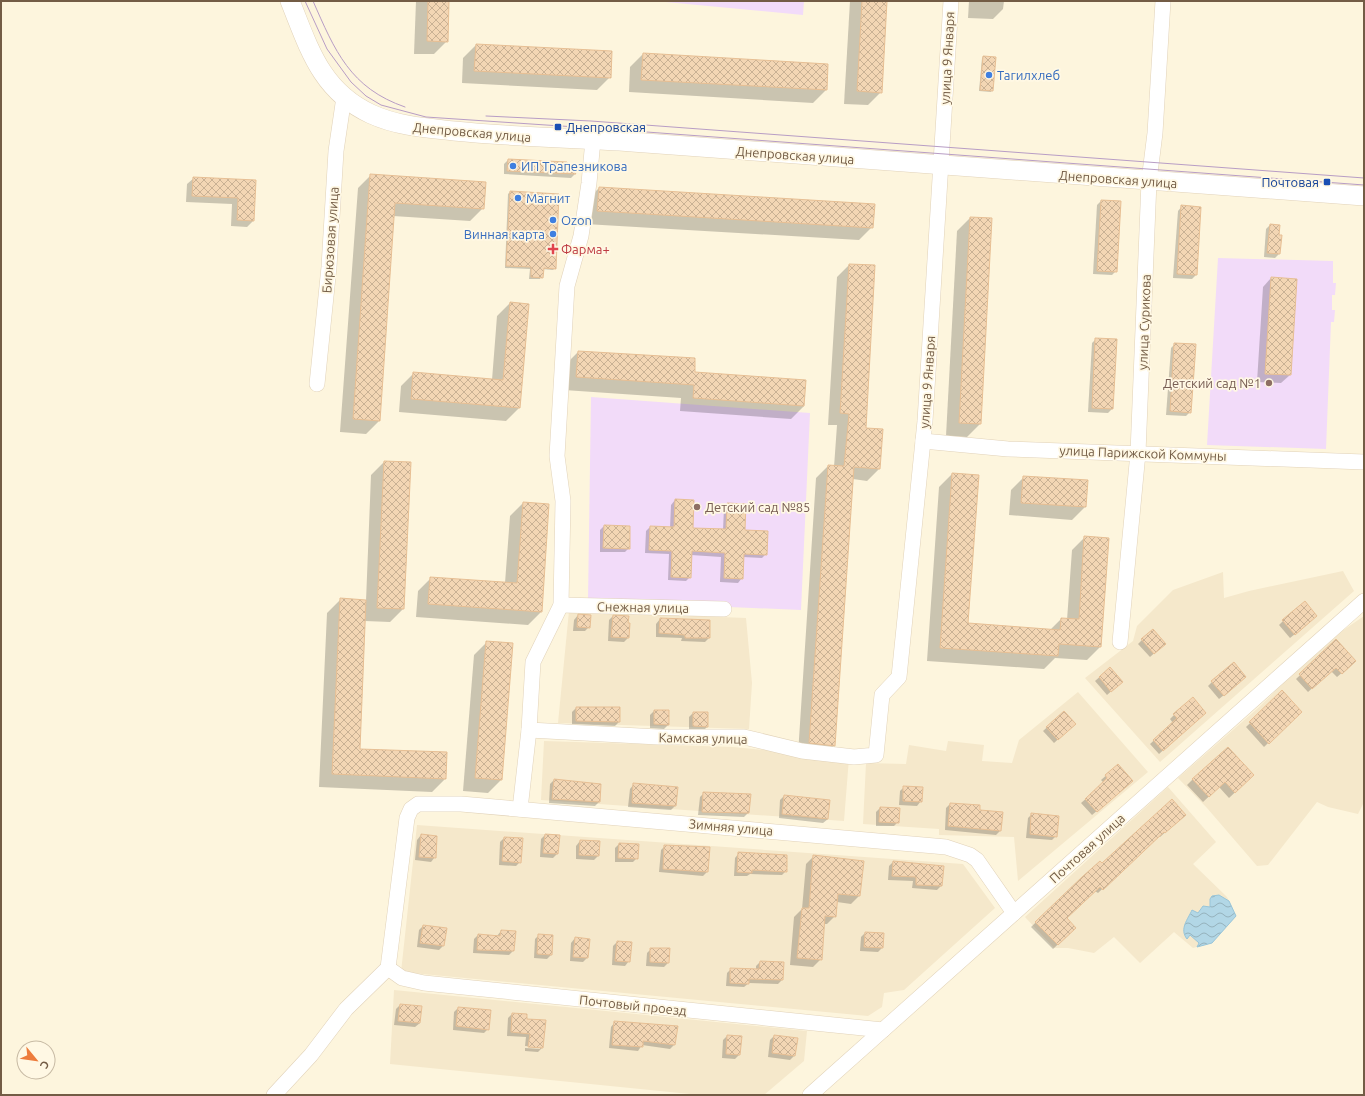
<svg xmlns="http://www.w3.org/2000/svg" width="1365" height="1096" viewBox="0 0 1365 1096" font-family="Ubuntu,sans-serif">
	<defs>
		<pattern id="water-waves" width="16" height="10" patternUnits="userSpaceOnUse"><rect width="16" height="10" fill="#b2d7e6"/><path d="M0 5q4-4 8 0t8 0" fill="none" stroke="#95b2bc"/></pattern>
		<pattern id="building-cross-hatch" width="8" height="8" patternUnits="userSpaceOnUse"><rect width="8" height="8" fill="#f3d6b4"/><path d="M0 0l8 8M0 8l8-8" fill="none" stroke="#c9b194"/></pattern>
	</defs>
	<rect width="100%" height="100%" fill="#fdf5dd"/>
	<!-- residential -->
	<g fill="#f5e8cb">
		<polygon points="1343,571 1354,591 1160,762 1085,678 1133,641 1137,626 1173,590 1223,572 1224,598 1249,591"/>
		<polygon points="569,611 746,618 752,683 749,729 558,723"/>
		<polygon points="1364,616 1364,802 1358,814 1328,807 1317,802 1268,865 1257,866 1207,808 1178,778 1258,708 1326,642"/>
		<polygon points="1078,692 1148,772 1018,881 1014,837 939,835 939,829 863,824 866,763 906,764 909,745 946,751 948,741 984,745 982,761 1012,763 1019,740"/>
		<polygon points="544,741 733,747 849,758 844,821 541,800"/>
		<polygon points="1168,787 1216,842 1193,864 1227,897 1236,916 1212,943 1193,948 1174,932 1140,963 1114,937 1094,953 1068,948 1054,948 1025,917"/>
		<polygon points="417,825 963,864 995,908 904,990 884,993 882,1007 868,1016 401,972"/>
		<polygon points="394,990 807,1031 804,1061 764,1095 700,1095 390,1064"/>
	</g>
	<!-- education -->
	<g fill="#f2dbf9">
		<polygon points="655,1 804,1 803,15"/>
		<polygon points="1218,258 1333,261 1333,283 1336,283 1335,295 1332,295 1332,310 1335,310 1334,322 1331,322 1326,449 1207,445"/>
		<polygon points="591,397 810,413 801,610 588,601"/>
	</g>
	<!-- water -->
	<path fill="url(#water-waves)" stroke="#98c5d9" d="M1219,895L1229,901L1236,916L1212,943L1197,947L1199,943L1190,935L1187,939C1179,929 1188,919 1192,910L1198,913L1203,906L1210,907V899L1212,896Z"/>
	<!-- shadow -->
	<g fill="#0003">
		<polygon points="416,1 448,1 447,41 434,54 414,54"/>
		<polygon points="850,1 886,1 881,92 868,105 844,104"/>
		<polygon points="969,1 1004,1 1003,9 993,19 968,18"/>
		<polygon points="476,45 610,77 597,90 462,83 463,58"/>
		<polygon points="643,54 826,90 813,103 629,92 630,67"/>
		<polygon points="983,57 992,90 991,92 979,91 982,58"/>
		<polygon points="508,160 566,163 575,174 571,178 504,174 504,164"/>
		<polygon points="371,175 483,208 470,221 393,216 379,421 366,434 340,432 358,188"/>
		<polygon points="194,178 255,181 253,221 247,227 231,226 232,204 186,202 187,184"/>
		<polygon points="599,188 872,227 859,240 585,224 586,201"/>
		<polygon points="510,192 555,268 553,270 542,269 540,279 529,279 530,269 505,268 508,194"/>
		<polygon points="1101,201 1116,271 1112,275 1093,274 1097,205"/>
		<polygon points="1182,206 1196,275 1192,279 1173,278 1178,211"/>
		<polygon points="970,218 991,219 980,424 967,437 946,436 957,231"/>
		<polygon points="1270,225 1278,236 1279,254 1275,258 1264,257 1266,229"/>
		<polygon points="849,265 874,266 864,428 882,430 879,469 867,481 853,479 834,745 823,757 798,754 816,478 828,466 834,467 837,425 828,425 837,277"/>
		<polygon points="1271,278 1290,375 1281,383 1257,382 1263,287"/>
		<polygon points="510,303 519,408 506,421 399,412 401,386 414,373 492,380 497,316"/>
		<polygon points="1096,339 1112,409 1108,413 1088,412 1092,343"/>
		<polygon points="1175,344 1190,412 1186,416 1166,415 1171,348"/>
		<polygon points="578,352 694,373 805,381 804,406 791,419 680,411 681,398 564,390 565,365"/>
		<polygon points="384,462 403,609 390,622 365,621 359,750 445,779 432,792 319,787 327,613 340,600 366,601 371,475"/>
		<polygon points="952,474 967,624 1050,630 1061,619 1067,620 1072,550 1085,537 1108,538 1100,647 1087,660 1055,658 1044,669 927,661 939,487"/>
		<polygon points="1024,477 1085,507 1072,520 1009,515 1011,490"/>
		<polygon points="675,500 693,501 692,529 723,530 724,508 728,504 744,531 766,554 762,558 743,557 742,578 738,583 720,582 721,557 691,555 690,577 686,581 668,580 669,554 645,553 646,531 650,527 670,528 671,505"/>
		<polygon points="523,503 541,612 528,625 416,617 418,591 431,578 505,583 510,516"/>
		<polygon points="604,526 629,548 625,552 600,552 600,530"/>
		<polygon points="578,615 589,627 585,631 573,631 574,620"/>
		<polygon points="613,616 628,638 624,642 608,641 609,620"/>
		<polygon points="660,619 709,638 705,642 681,641 682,638 656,637 656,624"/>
		<polygon points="1312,620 1290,638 1279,625 1283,621"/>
		<polygon points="1142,640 1160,648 1150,657 1138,644"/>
		<polygon points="1336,641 1351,665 1337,677 1331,671 1308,692 1296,679"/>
		<polygon points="487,642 501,780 488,793 463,791 474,655"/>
		<polygon points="1110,668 1117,686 1107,695 1095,681"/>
		<polygon points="1241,681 1219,699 1208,686 1212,682"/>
		<polygon points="576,708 619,722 615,726 572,724 572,712"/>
		<polygon points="1265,709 1300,712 1264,747 1246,727"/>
		<polygon points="654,711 668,725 664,729 650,728 650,715"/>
		<polygon points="1064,712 1075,724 1054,743 1043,731"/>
		<polygon points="693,713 707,727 703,731 689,730 689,717"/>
		<polygon points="1174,715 1200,717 1159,754 1150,744 1173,723 1170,719"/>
		<polygon points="1118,765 1127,785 1092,815 1081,803 1104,783 1101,780"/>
		<polygon points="1193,779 1247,781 1229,798 1219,787 1203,802 1187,785"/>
		<polygon points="554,780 599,802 595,806 549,803 550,784"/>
		<polygon points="634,784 675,806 671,810 628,807 630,789"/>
		<polygon points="904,787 921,801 917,806 899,805 900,791"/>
		<polygon points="704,793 748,813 744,817 698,815 700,797"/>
		<polygon points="784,796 828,819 823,823 779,818 780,800"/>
		<polygon points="950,804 979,811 1000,831 996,835 945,830 946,808"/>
		<polygon points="880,808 898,822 894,826 876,826 876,812"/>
		<polygon points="1032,814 1056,836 1052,840 1026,838 1028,818"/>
		<polygon points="1180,819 1160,837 1158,836 1098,893 1095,891 1066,919 1075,928 1053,949 1031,927 1083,877 1102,864"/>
		<polygon points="421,835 435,857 431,862 415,860 417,840"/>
		<polygon points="545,835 557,854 553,858 540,857 541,839"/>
		<polygon points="504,838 520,862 516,866 499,865 500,842"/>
		<polygon points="580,841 598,856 594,860 576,859 576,846"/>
		<polygon points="619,844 637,858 633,862 615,862 615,848"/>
		<polygon points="665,846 707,872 703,876 659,872 661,850"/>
		<polygon points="739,853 786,871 782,875 750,874 747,876 734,876 735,858"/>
		<polygon points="814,856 859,896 851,904 837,902 835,916 827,924 824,924 821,959 813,967 790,965 794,917 802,909 806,864"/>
		<polygon points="893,862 941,886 937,890 912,888 913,881 888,880 889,866"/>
		<polygon points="423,926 443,946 439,950 417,947 419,930"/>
		<polygon points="501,931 513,951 509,955 473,953 474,939 478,935 497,936"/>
		<polygon points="865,933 882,948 878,952 860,951 861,937"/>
		<polygon points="539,935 551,955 547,959 534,958 535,939"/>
		<polygon points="575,938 587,958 583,962 570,961 571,943"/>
		<polygon points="617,942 629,961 625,966 612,965 613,946"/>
		<polygon points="651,949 668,963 664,967 646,966 647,953"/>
		<polygon points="760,962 782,980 778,984 749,983 744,987 726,986 727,973 731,969 756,970 756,966"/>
		<polygon points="400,1005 421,1007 420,1023 415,1027 394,1025 396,1009"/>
		<polygon points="458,1008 488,1029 484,1033 453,1030 454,1012"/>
		<polygon points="512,1014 526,1019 545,1021 542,1048 538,1052 525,1051 525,1048 540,1049 540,1047 525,1046 526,1037 507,1036 508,1018"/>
		<polygon points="615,1022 676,1027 674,1045 670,1049 642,1045 638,1051 609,1048 611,1027"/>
		<polygon points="727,1036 739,1055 735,1059 722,1058 723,1040"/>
		<polygon points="774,1036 794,1056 790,1060 768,1057 770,1040"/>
	</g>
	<!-- building -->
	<g fill="url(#building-cross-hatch)" stroke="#e7bf94">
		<polygon points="428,1 449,1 448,42 427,41"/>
		<polygon points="862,1 887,1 882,93 857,91"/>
		<polygon points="476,44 612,51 611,78 474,71"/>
		<polygon points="643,53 828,64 827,90 641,80"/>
		<polygon points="983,56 996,57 993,91 980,90"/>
		<polygon points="508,159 567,162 576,174 507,171"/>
		<polygon points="370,174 486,182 484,209 395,203 380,421 353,419"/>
		<polygon points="193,177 256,180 254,221 237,220 238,198 192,196"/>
		<polygon points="599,187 875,204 873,228 597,211"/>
		<polygon points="510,191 559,194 556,269 544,268 543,278 531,277 531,267 506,266"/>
		<polygon points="1101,200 1121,201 1117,272 1097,271"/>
		<polygon points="1181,205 1201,207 1197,275 1177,274"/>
		<polygon points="970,217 992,218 981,424 959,423"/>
		<polygon points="1270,224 1280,225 1279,235 1282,235 1280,254 1267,253"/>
		<polygon points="849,264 875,265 866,428 883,429 880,469 854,467 835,746 809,743 828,465 844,466 849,414 840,413"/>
		<polygon points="1271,277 1297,279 1291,375 1265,374"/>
		<polygon points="510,302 529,304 520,408 411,399 413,372 503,380"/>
		<polygon points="1095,338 1117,339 1113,409 1092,408"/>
		<polygon points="1174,343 1196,344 1191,413 1170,411"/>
		<polygon points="578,351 695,358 695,372 806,380 804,406 693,398 694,385 576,377"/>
		<polygon points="384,461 411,462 404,609 377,608"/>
		<polygon points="952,473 979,475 968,623 1060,630 1061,618 1079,619 1084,536 1109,538 1101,647 1059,644 1058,656 940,648"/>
		<polygon points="1023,476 1088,480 1086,507 1021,503"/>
		<polygon points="675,499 694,500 693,528 726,529 727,503 746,504 745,530 768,531 767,555 744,554 743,579 724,578 725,553 692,551 691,578 671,577 672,551 649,550 650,526 674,527"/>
		<polygon points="523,502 549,504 542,612 428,604 430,577 517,583"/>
		<polygon points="604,525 630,526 630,549 603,548"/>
		<polygon points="340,598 366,600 360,749 447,752 446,779 332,774"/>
		<polygon points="1305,601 1317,616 1295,635 1282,620"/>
		<polygon points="578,614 591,615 590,628 577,627"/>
		<polygon points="613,615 629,616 628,623 630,623 629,638 611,637"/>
		<polygon points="660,618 710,620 710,638 685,638 685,635 659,633"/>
		<polygon points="1153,629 1166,644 1154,654 1141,639"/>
		<polygon points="1336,639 1356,661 1342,674 1336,668 1312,689 1299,674"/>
		<polygon points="486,641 513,643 502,780 475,778"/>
		<polygon points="1234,662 1246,677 1224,696 1211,681"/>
		<polygon points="1110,667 1123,682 1111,692 1099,677"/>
		<polygon points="1282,690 1302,712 1269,744 1249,722"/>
		<polygon points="1193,697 1206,713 1163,751 1153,740 1177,718 1173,714"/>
		<polygon points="576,707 620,707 620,722 576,721"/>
		<polygon points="654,710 669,710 669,725 654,724"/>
		<polygon points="1064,711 1076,724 1058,740 1046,727"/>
		<polygon points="693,712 708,712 708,727 693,726"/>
		<polygon points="1228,747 1254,775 1235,793 1225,782 1209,797 1192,779"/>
		<polygon points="1118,764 1133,781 1097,812 1085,799 1107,778 1105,775"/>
		<polygon points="554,779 601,784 600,802 552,799"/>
		<polygon points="633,783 678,787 676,806 632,803"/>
		<polygon points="903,786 923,787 922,802 903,801"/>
		<polygon points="703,792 751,794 749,813 702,812"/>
		<polygon points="784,795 830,800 828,819 782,814"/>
		<polygon points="1172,799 1186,815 1165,833 1164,832 1103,890 1100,887 1067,918 1076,928 1058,945 1035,922 1082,877 1100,861 1102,863"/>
		<polygon points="950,803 980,805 980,810 1003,812 1001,831 948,826"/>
		<polygon points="880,807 900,808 899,823 879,822"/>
		<polygon points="1031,813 1059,816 1057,837 1030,834"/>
		<polygon points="421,834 437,836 436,858 419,857"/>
		<polygon points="545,834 560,835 558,854 543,853"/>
		<polygon points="504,837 523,838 521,863 502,861"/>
		<polygon points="580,840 600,841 599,856 579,855"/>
		<polygon points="619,843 639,844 638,859 618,858"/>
		<polygon points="664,845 710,847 708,872 663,869"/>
		<polygon points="738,852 787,855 787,872 752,870 752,873 737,872"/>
		<polygon points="813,855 864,861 860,896 838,894 836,917 825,916 822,960 797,958 802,908 809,908"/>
		<polygon points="893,861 944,866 942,886 916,885 916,877 892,876"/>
		<polygon points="423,925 447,928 444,946 420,943"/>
		<polygon points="501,930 516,931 514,951 477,950 478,934 500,936"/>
		<polygon points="865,932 884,933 883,948 864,947"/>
		<polygon points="538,934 553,935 552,955 537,954"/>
		<polygon points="575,937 590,939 588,958 573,957"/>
		<polygon points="617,941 632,942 630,962 615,961"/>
		<polygon points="650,948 670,948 669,963 650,962"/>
		<polygon points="760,961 784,962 783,980 749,979 749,984 730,983 730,968 759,969"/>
		<polygon points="400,1004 422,1006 420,1023 398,1021"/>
		<polygon points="458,1007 491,1010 489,1030 456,1026"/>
		<polygon points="512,1013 527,1014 527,1019 546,1020 543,1048 528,1047 530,1034 511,1032"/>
		<polygon points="614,1021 678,1026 675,1045 643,1041 643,1047 612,1045"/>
		<polygon points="727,1035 742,1036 740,1055 726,1054"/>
		<polygon points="774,1035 798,1038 795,1056 772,1053"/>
	</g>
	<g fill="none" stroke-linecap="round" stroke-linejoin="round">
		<!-- minor casing -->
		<g stroke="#e1d2b9" stroke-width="16">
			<g id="minor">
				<polyline points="317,384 329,267 336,151 344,97"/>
				<polyline points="923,441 1008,449 1364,462"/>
				<polyline points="561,605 724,609"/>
				<polyline points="1120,642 1138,453 1149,181 1155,133 1163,1"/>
				<polyline points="529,730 658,737 744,737 802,751 854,757 876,755 882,695 899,677 925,421 951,1"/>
				<polyline points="520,809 529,730 533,662 561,605 563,501 557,456 567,286 581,236 589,183 593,140"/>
				<polyline points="388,968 402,978 424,983 883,1030"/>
				<polyline points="274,1095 311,1055 346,1009 388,968 407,818 411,809 418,804 461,804 946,847 970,855 977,860 1014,913"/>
				<polyline points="810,1095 1364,601"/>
			</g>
		</g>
		<!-- tertiary casing -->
		<g stroke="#e1d2b9" stroke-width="20">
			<path id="tertiary" d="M290,1C309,48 321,91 371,114C397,126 426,128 454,131C513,137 573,138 632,142C876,162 1120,179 1364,196"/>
		</g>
		<!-- minor -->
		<use href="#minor" stroke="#fff" stroke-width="15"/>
		<!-- tertiary -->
		<use href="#tertiary" stroke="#fff" stroke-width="19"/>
		<!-- tram -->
		<g stroke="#b89dc5" stroke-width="1">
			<polyline points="305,1 327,49 351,82 366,96 381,105 426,117 606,129 1364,185"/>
			<path d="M313,1C335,51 350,88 405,107"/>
			<polyline points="486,116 591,121 1364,178"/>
		</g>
	</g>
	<!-- markers -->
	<g fill="#3f7fe0" stroke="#fff8e4" stroke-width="1.5">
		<circle cx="989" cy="75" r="4"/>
		<circle cx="513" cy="166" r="4"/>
		<circle cx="518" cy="198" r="4"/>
		<circle cx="553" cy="220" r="4"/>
		<circle cx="553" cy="234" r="4"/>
	</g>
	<g fill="#1a4fb4" stroke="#fff8e4" stroke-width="1.5">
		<rect x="554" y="123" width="8" height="8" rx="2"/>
		<rect x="1323" y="178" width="8" height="8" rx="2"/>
	</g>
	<path fill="#e0444e" stroke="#fff8e4" stroke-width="1.5" d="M551 243h4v4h4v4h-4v4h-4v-4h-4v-4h4z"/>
	<g fill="#8d6e63" stroke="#fff8e4" stroke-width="1.5">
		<circle cx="1269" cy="383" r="4"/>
		<circle cx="697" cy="507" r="4"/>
	</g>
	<g text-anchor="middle" stroke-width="3.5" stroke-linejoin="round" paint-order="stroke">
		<!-- street labels -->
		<g font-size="13" fill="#735c45" stroke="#fff8e4">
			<text transform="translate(947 58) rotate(-87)" y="5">улица 9 Января</text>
			<text transform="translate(472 132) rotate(5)" y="5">Днепровская улица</text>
			<text transform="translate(795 155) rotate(4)" y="5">Днепровская улица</text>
			<text transform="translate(1118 179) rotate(4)" y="5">Днепровская улица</text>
			<text transform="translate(330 240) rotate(-86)" y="5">Бирюзовая улица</text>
			<text transform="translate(1144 322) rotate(-88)" y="5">улица Сурикова</text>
			<text transform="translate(927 382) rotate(-86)" y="5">улица 9 Января</text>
			<text transform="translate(1143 453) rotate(2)" y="5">улица Парижской Коммуны</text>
			<text transform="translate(643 607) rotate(1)" y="5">Снежная улица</text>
			<text transform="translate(703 738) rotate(1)" y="5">Камская улица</text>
			<text transform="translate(731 827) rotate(5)" y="5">Зимняя улица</text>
			<text transform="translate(1087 848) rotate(-42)" y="5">Почтовая улица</text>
			<text transform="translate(633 1005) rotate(6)" y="5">Почтовый проезд</text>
		</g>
		<!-- shop labels -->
		<g font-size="13" fill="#366cbe" stroke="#fff8e4" text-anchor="start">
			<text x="997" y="80">Тагилхлеб</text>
			<text x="521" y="171">ИП Трапезникова</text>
			<text x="526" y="203">Магнит</text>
			<text x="561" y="225">Ozon</text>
			<text x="545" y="239" text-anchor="end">Винная карта</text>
		</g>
		<!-- transit labels -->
		<g font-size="13" fill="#164399" stroke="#fff8e4" text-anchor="start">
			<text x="566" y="132">Днепровская</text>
			<text x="1319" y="187" text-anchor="end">Почтовая</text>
		</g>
		<!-- health labels -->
		<g font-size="13" fill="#be3a42" stroke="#fff8e4" text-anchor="start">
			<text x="561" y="254">Фарма+</text>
		</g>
		<!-- education labels -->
		<g font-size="13" fill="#785e54" stroke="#fff8e4" text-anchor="end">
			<text x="1261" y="388">Детский сад №1</text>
			<text x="705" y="512" text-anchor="start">Детский сад №85</text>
		</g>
	</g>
	<!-- border -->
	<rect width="1365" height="1096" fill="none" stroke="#735c45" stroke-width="4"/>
	<!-- north arrow -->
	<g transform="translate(36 1060) rotate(119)"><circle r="19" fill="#fff8e4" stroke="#c7baa4"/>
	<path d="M0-3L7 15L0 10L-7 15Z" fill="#ed7c3c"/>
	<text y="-6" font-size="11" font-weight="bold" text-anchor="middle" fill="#735c45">С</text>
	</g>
</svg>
